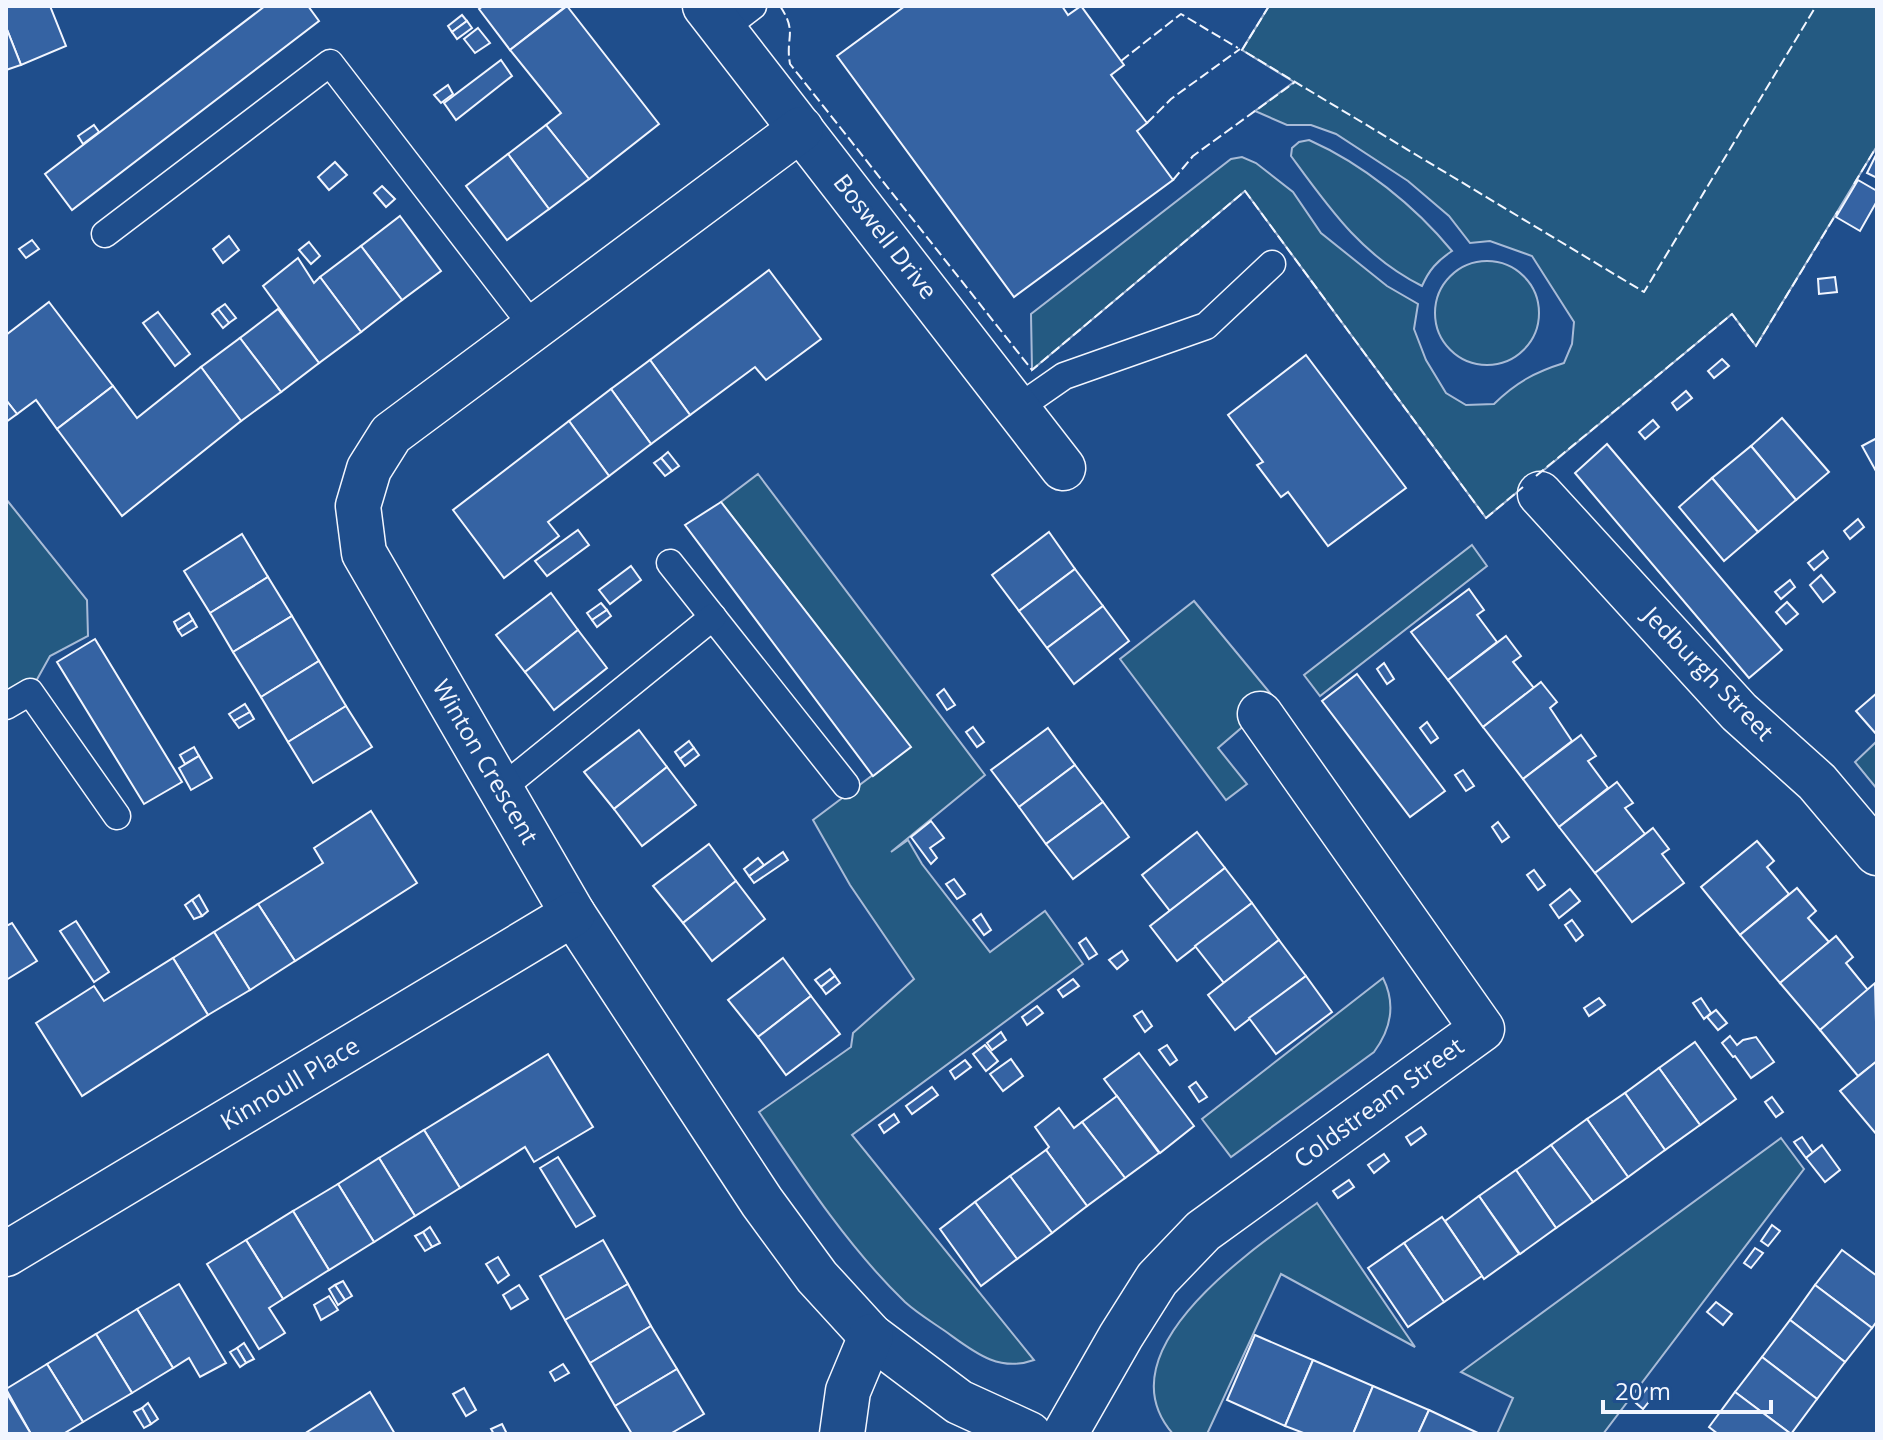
<svg xmlns="http://www.w3.org/2000/svg" width="1883" height="1440" viewBox="0 0 1883 1440" font-family="'Open Sans',sans-serif">
	<rect width="100%" height="100%" fill="#1f4e8c"/>
	<!-- green -->
	<g fill="#245a82" stroke="#a8bbd7" stroke-width="2">
		<path d="M1269,6H1877V146L1756,346L1732,314L1486,518L1245,191L1032,370L1031,314L1231,159L1242,157L1256,163L1293,192L1321,233L1387,286L1418,304L1414,329L1426,360L1446,393L1466,405L1494,404C1515,383 1535,372 1564,363L1572,344L1574,322L1532,256L1490,241L1470,243L1449,216L1408,181L1336,134L1311,125H1287L1255,111L1294,82L1242,50Z"/>
		<path d="M1309,140C1363,164 1415,206 1452,251C1437,261 1429,270 1422,286C1362,256 1329,208 1291,156L1292,148L1299,142Z"/>
		<circle cx="1487" cy="313" r="52"/>
		<path d="M758,474L985,775L891,852L908,840L922,864L990,952L1045,911L1083,964L852,1135L1034,1360C998,1373 973,1351 945,1331C932,1322 917,1313 905,1302C848,1247 803,1178 759,1112L851,1047L853,1033L914,979L850,885L813,820L910,747L721,502Z"/>
		<polygon points="6,499 87,600 88,636 50,656 30,692 6,706"/>
		<polygon points="1472,545 1487,566 1320,696 1304,675"/>
		<polygon points="1194,601 1275,699 1218,748 1247,784 1226,800 1120,659"/>
		<polygon points="1876,742 1877,743 1877,789 1855,762"/>
		<path d="M1383,978C1396,1004 1391,1029 1374,1052L1231,1157L1202,1119Z"/>
		<polygon points="1781,1138 1804,1169 1603,1434 1497,1434 1513,1398 1461,1372"/>
		<path d="M1317,1203L1415,1347L1281,1274L1207,1434H1173C1099,1349 1259,1245 1317,1203Z"/>
	</g>
	<!-- building -->
	<g fill="#3563a3" stroke="#f2f6ff" stroke-width="2">
		<polygon points="6,6 50,6 66,46 21,65 6,27"/>
		<polygon points="265,6 308,6 319,21 72,210 45,174"/>
		<polygon points="483,6 566,6 510,50 479,9"/>
		<polygon points="567,6 659,124 589,179 546,125 561,113 510,50"/>
		<polygon points="905,6 1062,6 1068,15 1081,6 1124,65 1111,75 1147,123 1137,131 1173,180 1014,297 837,56"/>
		<polygon points="462,15 467,21 452,32 448,26"/>
		<polygon points="467,21 472,28 457,39 452,32"/>
		<polygon points="6,27 21,65 6,70"/>
		<polygon points="478,28 490,43 475,53 464,39"/>
		<polygon points="501,60 512,76 456,120 444,103"/>
		<polygon points="448,85 453,94 441,103 434,95"/>
		<polygon points="94,125 99,132 83,144 78,136"/>
		<polygon points="546,125 589,179 549,209 508,154"/>
		<polygon points="1877,153 1877,178 1867,173"/>
		<polygon points="508,154 549,209 507,240 466,186"/>
		<polygon points="335,162 347,175 329,190 318,177"/>
		<polygon points="1858,180 1877,191 1877,201 1860,231 1836,217"/>
		<polygon points="382,186 395,199 386,207 374,193"/>
		<polygon points="400,216 441,271 402,300 361,246"/>
		<polygon points="229,236 239,250 223,263 213,249"/>
		<polygon points="32,240 39,249 26,258 19,249"/>
		<polygon points="309,242 320,256 311,264 299,250"/>
		<polygon points="361,246 402,300 361,332 320,277"/>
		<polygon points="298,258 314,283 320,277 361,332 319,363 263,286"/>
		<polygon points="769,270 821,339 766,380 755,367 690,415 650,360"/>
		<polygon points="1835,277 1837,292 1819,294 1818,279"/>
		<polygon points="49,302 113,386 57,429 36,400 17,414 6,400 6,335"/>
		<polygon points="225,304 236,318 229,323 218,309"/>
		<polygon points="218,309 229,323 223,328 212,314"/>
		<polygon points="278,309 319,363 281,392 240,338"/>
		<polygon points="158,312 190,354 175,366 143,323"/>
		<polygon points="240,338 281,392 241,421 201,367"/>
		<polygon points="1306,355 1406,488 1328,546 1288,492 1281,497 1257,465 1263,462 1228,415"/>
		<polygon points="1722,359 1729,366 1714,378 1708,371"/>
		<polygon points="650,360 690,415 651,444 611,389"/>
		<polygon points="201,367 241,421 122,516 57,429 113,386 137,418"/>
		<polygon points="611,389 651,444 609,476 569,421"/>
		<polygon points="1686,391 1692,398 1677,410 1672,403"/>
		<polygon points="6,400 17,414 6,422"/>
		<polygon points="1782,418 1829,472 1796,500 1751,446"/>
		<polygon points="1653,420 1659,427 1645,439 1639,432"/>
		<polygon points="569,421 609,476 548,522 559,536 504,578 453,510"/>
		<polygon points="1877,438 1877,473 1862,446"/>
		<polygon points="1607,444 1782,650 1749,678 1575,473"/>
		<polygon points="1751,446 1796,500 1758,532 1712,478"/>
		<polygon points="668,452 679,466 672,471 661,458"/>
		<polygon points="661,458 672,471 665,476 654,463"/>
		<polygon points="1712,478 1758,532 1724,561 1679,507"/>
		<polygon points="721,502 911,747 873,776 685,525"/>
		<polygon points="1858,519 1864,527 1850,539 1844,531"/>
		<polygon points="578,530 589,545 547,576 535,561"/>
		<polygon points="1049,532 1075,569 1019,611 992,575"/>
		<polygon points="242,534 268,577 210,613 184,571"/>
		<polygon points="1823,551 1828,558 1814,570 1808,563"/>
		<polygon points="631,566 641,580 610,604 599,590"/>
		<polygon points="1075,569 1103,606 1047,648 1019,611"/>
		<polygon points="1821,575 1835,592 1823,602 1810,585"/>
		<polygon points="268,577 292,616 233,652 210,613"/>
		<polygon points="1790,580 1795,587 1781,599 1775,592"/>
		<polygon points="1469,589 1484,610 1477,615 1497,642 1448,680 1411,632"/>
		<polygon points="551,593 578,630 525,672 496,635"/>
		<polygon points="1787,602 1798,614 1786,624 1776,612"/>
		<polygon points="601,603 607,610 592,620 587,613"/>
		<polygon points="1103,606 1129,641 1074,684 1047,648"/>
		<polygon points="607,610 611,616 597,627 592,620"/>
		<polygon points="189,613 193,620 178,630 174,622"/>
		<polygon points="292,616 319,661 261,697 233,652"/>
		<polygon points="193,620 197,627 182,636 178,630"/>
		<polygon points="578,630 607,668 554,710 525,672"/>
		<polygon points="1506,636 1521,656 1513,662 1534,688 1483,727 1448,680"/>
		<polygon points="95,639 182,782 144,804 57,662"/>
		<polygon points="319,661 346,706 288,742 261,697"/>
		<polygon points="1384,663 1394,679 1387,684 1377,669"/>
		<polygon points="1357,674 1445,791 1410,817 1322,701"/>
		<polygon points="1541,682 1557,702 1550,708 1572,741 1523,779 1483,727"/>
		<polygon points="944,689 955,705 947,710 937,695"/>
		<polygon points="1877,693 1877,735 1856,711"/>
		<polygon points="245,704 250,712 234,721 229,714"/>
		<polygon points="346,706 372,747 313,783 288,742"/>
		<polygon points="250,712 254,719 239,728 234,721"/>
		<polygon points="1427,722 1438,738 1431,743 1420,728"/>
		<polygon points="973,727 984,742 977,747 966,732"/>
		<polygon points="1048,728 1075,765 1019,807 991,770"/>
		<polygon points="639,730 667,767 614,809 584,772"/>
		<polygon points="1581,735 1596,756 1588,761 1608,788 1559,827 1523,779"/>
		<polygon points="689,741 694,748 680,759 675,752"/>
		<polygon points="194,747 199,756 185,764 180,755"/>
		<polygon points="694,748 699,755 685,766 680,759"/>
		<polygon points="199,756 212,778 191,790 179,768"/>
		<polygon points="1075,765 1103,802 1046,844 1019,807"/>
		<polygon points="667,767 696,805 642,846 614,809"/>
		<polygon points="1463,770 1474,786 1466,791 1455,775"/>
		<polygon points="1617,782 1633,803 1625,808 1645,834 1595,873 1559,827"/>
		<polygon points="1103,802 1129,837 1073,879 1046,844"/>
		<polygon points="371,811 417,883 295,961 258,904 323,863 314,848"/>
		<polygon points="931,821 944,838 930,848 937,858 931,864 911,837"/>
		<polygon points="1498,822 1509,837 1502,842 1492,827"/>
		<polygon points="1653,828 1669,849 1662,854 1684,883 1632,922 1595,873"/>
		<polygon points="1197,832 1225,868 1170,911 1142,875"/>
		<polygon points="1757,841 1774,861 1767,867 1789,894 1740,935 1701,887"/>
		<polygon points="709,844 736,881 683,923 653,886"/>
		<polygon points="783,852 788,860 754,883 749,876"/>
		<polygon points="758,858 764,865 749,876 744,869"/>
		<polygon points="1225,868 1252,903 1177,961 1150,926"/>
		<polygon points="1534,870 1545,885 1538,890 1527,875"/>
		<polygon points="954,879 965,894 957,899 946,884"/>
		<polygon points="736,881 765,919 712,961 683,923"/>
		<polygon points="1797,888 1816,911 1808,918 1829,942 1780,983 1740,935"/>
		<polygon points="1570,889 1580,901 1559,918 1550,905"/>
		<polygon points="199,895 208,911 202,916 192,900"/>
		<polygon points="192,900 202,916 194,919 185,905"/>
		<polygon points="1252,903 1279,940 1224,983 1195,946"/>
		<polygon points="258,904 295,961 250,990 214,932"/>
		<polygon points="981,914 991,930 984,935 973,920"/>
		<polygon points="1572,920 1583,935 1576,941 1565,925"/>
		<polygon points="76,921 109,972 94,982 60,931"/>
		<polygon points="12,923 37,961 6,980 6,926"/>
		<polygon points="214,932 250,990 208,1015 173,958"/>
		<polygon points="1836,936 1853,957 1846,963 1868,990 1820,1030 1780,983"/>
		<polygon points="1086,938 1097,954 1089,959 1079,943"/>
		<polygon points="1279,940 1306,976 1235,1030 1208,995"/>
		<polygon points="1122,951 1128,960 1117,969 1109,960"/>
		<polygon points="173,958 208,1015 82,1096 36,1023 94,986 104,1001"/>
		<polygon points="783,958 811,996 758,1037 728,1000"/>
		<polygon points="830,969 835,976 821,987 815,980"/>
		<polygon points="835,976 840,983 826,994 821,987"/>
		<polygon points="1306,976 1332,1012 1276,1054 1249,1018"/>
		<polygon points="1073,979 1079,986 1063,997 1058,990"/>
		<polygon points="1875,983 1877,1061 1858,1076 1820,1030"/>
		<polygon points="811,996 840,1034 786,1075 758,1037"/>
		<polygon points="1599,998 1605,1005 1589,1016 1584,1008"/>
		<polygon points="1701,998 1711,1013 1704,1019 1693,1003"/>
		<polygon points="1037,1006 1043,1013 1027,1025 1022,1017"/>
		<polygon points="1716,1010 1727,1023 1718,1030 1707,1017"/>
		<polygon points="1142,1011 1152,1026 1145,1032 1134,1016"/>
		<polygon points="1001,1032 1006,1040 992,1050 987,1043"/>
		<polygon points="1730,1036 1737,1045 1743,1040 1756,1037 1774,1062 1751,1078 1735,1056 1733,1057 1722,1043"/>
		<polygon points="1695,1042 1736,1099 1700,1125 1659,1068"/>
		<polygon points="985,1045 998,1061 986,1071 973,1054"/>
		<polygon points="1167,1045 1177,1060 1170,1065 1159,1050"/>
		<polygon points="1139,1053 1194,1126 1160,1153 1104,1079"/>
		<polygon points="548,1054 593,1127 534,1162 525,1147 460,1188 424,1130"/>
		<polygon points="1011,1059 1023,1076 1003,1091 990,1074"/>
		<polygon points="965,1060 971,1067 955,1079 950,1071"/>
		<polygon points="1877,1061 1877,1135 1840,1091"/>
		<polygon points="1659,1068 1700,1125 1665,1150 1625,1093"/>
		<polygon points="1196,1082 1207,1097 1199,1102 1189,1087"/>
		<polygon points="932,1087 938,1095 912,1114 906,1106"/>
		<polygon points="1625,1093 1665,1150 1628,1177 1587,1119"/>
		<polygon points="1117,1096 1159,1153 1125,1178 1082,1122"/>
		<polygon points="1772,1097 1783,1112 1776,1117 1765,1102"/>
		<polygon points="1059,1108 1074,1128 1082,1122 1125,1178 1087,1206 1046,1150 1049,1147 1035,1127"/>
		<polygon points="894,1114 899,1122 884,1133 879,1125"/>
		<polygon points="1587,1119 1628,1177 1593,1202 1551,1145"/>
		<polygon points="1421,1127 1426,1134 1411,1145 1406,1137"/>
		<polygon points="424,1130 460,1188 415,1216 379,1158"/>
		<polygon points="1802,1137 1813,1153 1806,1158 1794,1142"/>
		<polygon points="1551,1145 1593,1202 1556,1228 1516,1170"/>
		<polygon points="1822,1145 1840,1170 1825,1182 1806,1158"/>
		<polygon points="1046,1150 1087,1206 1052,1233 1010,1176"/>
		<polygon points="1384,1154 1389,1161 1374,1173 1368,1165"/>
		<polygon points="558,1157 595,1216 576,1227 540,1168"/>
		<polygon points="379,1158 415,1216 374,1242 338,1184"/>
		<polygon points="1516,1170 1556,1228 1520,1254 1479,1196"/>
		<polygon points="1010,1176 1052,1233 1017,1259 975,1202"/>
		<polygon points="1349,1180 1354,1187 1338,1198 1333,1191"/>
		<polygon points="338,1184 374,1242 329,1270 293,1211"/>
		<polygon points="1479,1196 1519,1254 1484,1279 1445,1221"/>
		<polygon points="975,1202 1017,1259 981,1286 940,1229"/>
		<polygon points="293,1211 329,1270 283,1299 246,1240"/>
		<polygon points="1442,1217 1482,1276 1444,1302 1404,1243"/>
		<polygon points="1772,1225 1780,1231 1768,1246 1761,1241"/>
		<polygon points="430,1227 440,1243 432,1247 423,1232"/>
		<polygon points="423,1232 432,1247 425,1251 415,1236"/>
		<polygon points="246,1240 283,1299 269,1308 285,1333 259,1349 207,1264"/>
		<polygon points="603,1240 628,1284 565,1320 540,1276"/>
		<polygon points="1404,1243 1444,1302 1408,1327 1368,1268"/>
		<polygon points="1755,1248 1763,1253 1751,1268 1744,1263"/>
		<polygon points="1842,1250 1877,1276 1877,1321 1872,1328 1815,1285"/>
		<polygon points="498,1257 509,1275 498,1283 486,1264"/>
		<polygon points="343,1281 352,1296 345,1300 335,1285"/>
		<polygon points="179,1284 226,1363 200,1377 189,1358 173,1368 137,1309"/>
		<polygon points="628,1284 651,1326 590,1363 565,1320"/>
		<polygon points="335,1285 345,1300 338,1305 329,1289"/>
		<polygon points="519,1285 528,1299 511,1309 503,1295"/>
		<polygon points="1815,1285 1872,1328 1845,1362 1790,1320"/>
		<polygon points="329,1296 338,1310 321,1320 314,1305"/>
		<polygon points="1716,1302 1732,1314 1723,1325 1707,1312"/>
		<polygon points="137,1309 173,1368 132,1393 96,1334"/>
		<polygon points="1790,1320 1845,1362 1817,1399 1762,1357"/>
		<polygon points="651,1326 677,1369 615,1406 590,1363"/>
		<polygon points="96,1334 132,1393 83,1422 47,1364"/>
		<polygon points="1255,1335 1313,1360 1285,1426 1227,1400"/>
		<polygon points="244,1343 254,1359 246,1363 237,1348"/>
		<polygon points="237,1348 246,1363 240,1367 230,1352"/>
		<polygon points="1762,1357 1817,1399 1791,1434 1735,1392"/>
		<polygon points="1313,1360 1373,1386 1353,1434 1306,1434 1285,1426"/>
		<polygon points="47,1364 83,1422 63,1434 31,1434 6,1389"/>
		<polygon points="563,1364 569,1373 555,1381 550,1372"/>
		<polygon points="677,1369 704,1414 670,1434 632,1434 615,1406"/>
		<polygon points="1373,1386 1429,1410 1418,1434 1353,1434"/>
		<polygon points="464,1388 476,1410 466,1416 453,1394"/>
		<polygon points="1647,1388 1655,1394 1643,1409 1636,1403"/>
		<polygon points="6,1392 31,1434 6,1434"/>
		<polygon points="370,1392 395,1434 304,1434"/>
		<polygon points="1735,1392 1791,1434 1718,1434 1709,1427"/>
		<polygon points="148,1403 158,1419 151,1424 142,1408"/>
		<polygon points="142,1408 151,1424 144,1428 134,1412"/>
		<polygon points="1429,1410 1480,1434 1418,1434"/>
		<polygon points="502,1424 507,1434 494,1434 491,1429"/>
	</g>
	<g fill="none" stroke-linecap="round" stroke-linejoin="round">
		<!-- service casing -->
		<g stroke="#f2f6ff" stroke-width="29">
			<g id="service">
				<polyline points="723,29 753,6"/>
				<polyline points="105,234 330,63 534,328"/>
				<polyline points="1018,408 1064,376 1206,326 1272,264"/>
				<polyline points="670,563 846,785"/>
				<polyline points="6,706 30,692 117,816"/>
				<polyline points="501,789 713,617"/>
			</g>
		</g>
		<!-- minor casing -->
		<g stroke="#f2f6ff" stroke-width="47">
			<g id="minor">
				<polyline points="705,6 1063,468"/>
				<polyline points="801,129 391,434 369,469 358,506 364,553 573,914 762,1202 817,1277 871,1336 959,1402 1029,1434"/>
				<polyline points="1540,494 1739,712 1817,782 1877,853"/>
				<polyline points="6,1254 573,914"/>
				<polyline points="842,1434 848,1391 871,1336"/>
				<polyline points="1065,1434 1121,1336 1157,1279 1203,1231 1482,1029 1260,714"/>
			</g>
		</g>
		<!-- service -->
		<use href="#service" stroke="#1f4e8c" stroke-width="26"/>
		<!-- minor -->
		<use href="#minor" stroke="#1f4e8c" stroke-width="44"/>
		<!-- fence -->
		<g stroke="#f2f6ff" stroke-width="2" stroke-dasharray="10 4" stroke-linecap="butt">
			<path d="M780,6C798,33 785,37 790,64L1032,370L1245,191L1486,518L1523,487"/>
			<polyline points="1269,6 1242,50 1644,292 1816,6"/>
			<polyline points="1121,61 1181,14 1238,48"/>
			<polyline points="1147,123 1171,99 1240,49"/>
			<polyline points="1173,180 1193,156 1295,82"/>
			<polyline points="1854,184 1877,146"/>
			<polyline points="1536,476 1732,314 1756,346 1838,211"/>
		</g>
	</g>
	<g text-anchor="middle" stroke-width="6" stroke-linejoin="round" paint-order="stroke">
		<!-- street labels -->
		<g font-size="24" fill="#f2f6ff" stroke="#1f4e8c">
			<text transform="translate(885 237) rotate(52)" y="8">Boswell Drive</text>
			<text transform="translate(1708 674) rotate(46)" y="8">Jedburgh Street</text>
			<text transform="translate(485 762) rotate(60)" y="8">Winton Crescent</text>
			<text transform="translate(290 1084) rotate(-31)" y="8">Kinnoull Place</text>
			<text transform="translate(1379 1103) rotate(-36)" y="8">Coldstream Street</text>
		</g>
	</g>
	<!-- border -->
	<rect width="1883" height="1440" fill="none" stroke="#f2f6ff" stroke-width="16"/>
	<!-- scale -->
	<path d="M1603 1400v12h168v-12" fill="none" stroke="#f2f6ff" stroke-width="4"/>
	<text x="1615" y="1400" font-size="24" fill="#f2f6ff" stroke="#1f4e8c" stroke-width="6" paint-order="stroke">20 m</text>
</svg>
